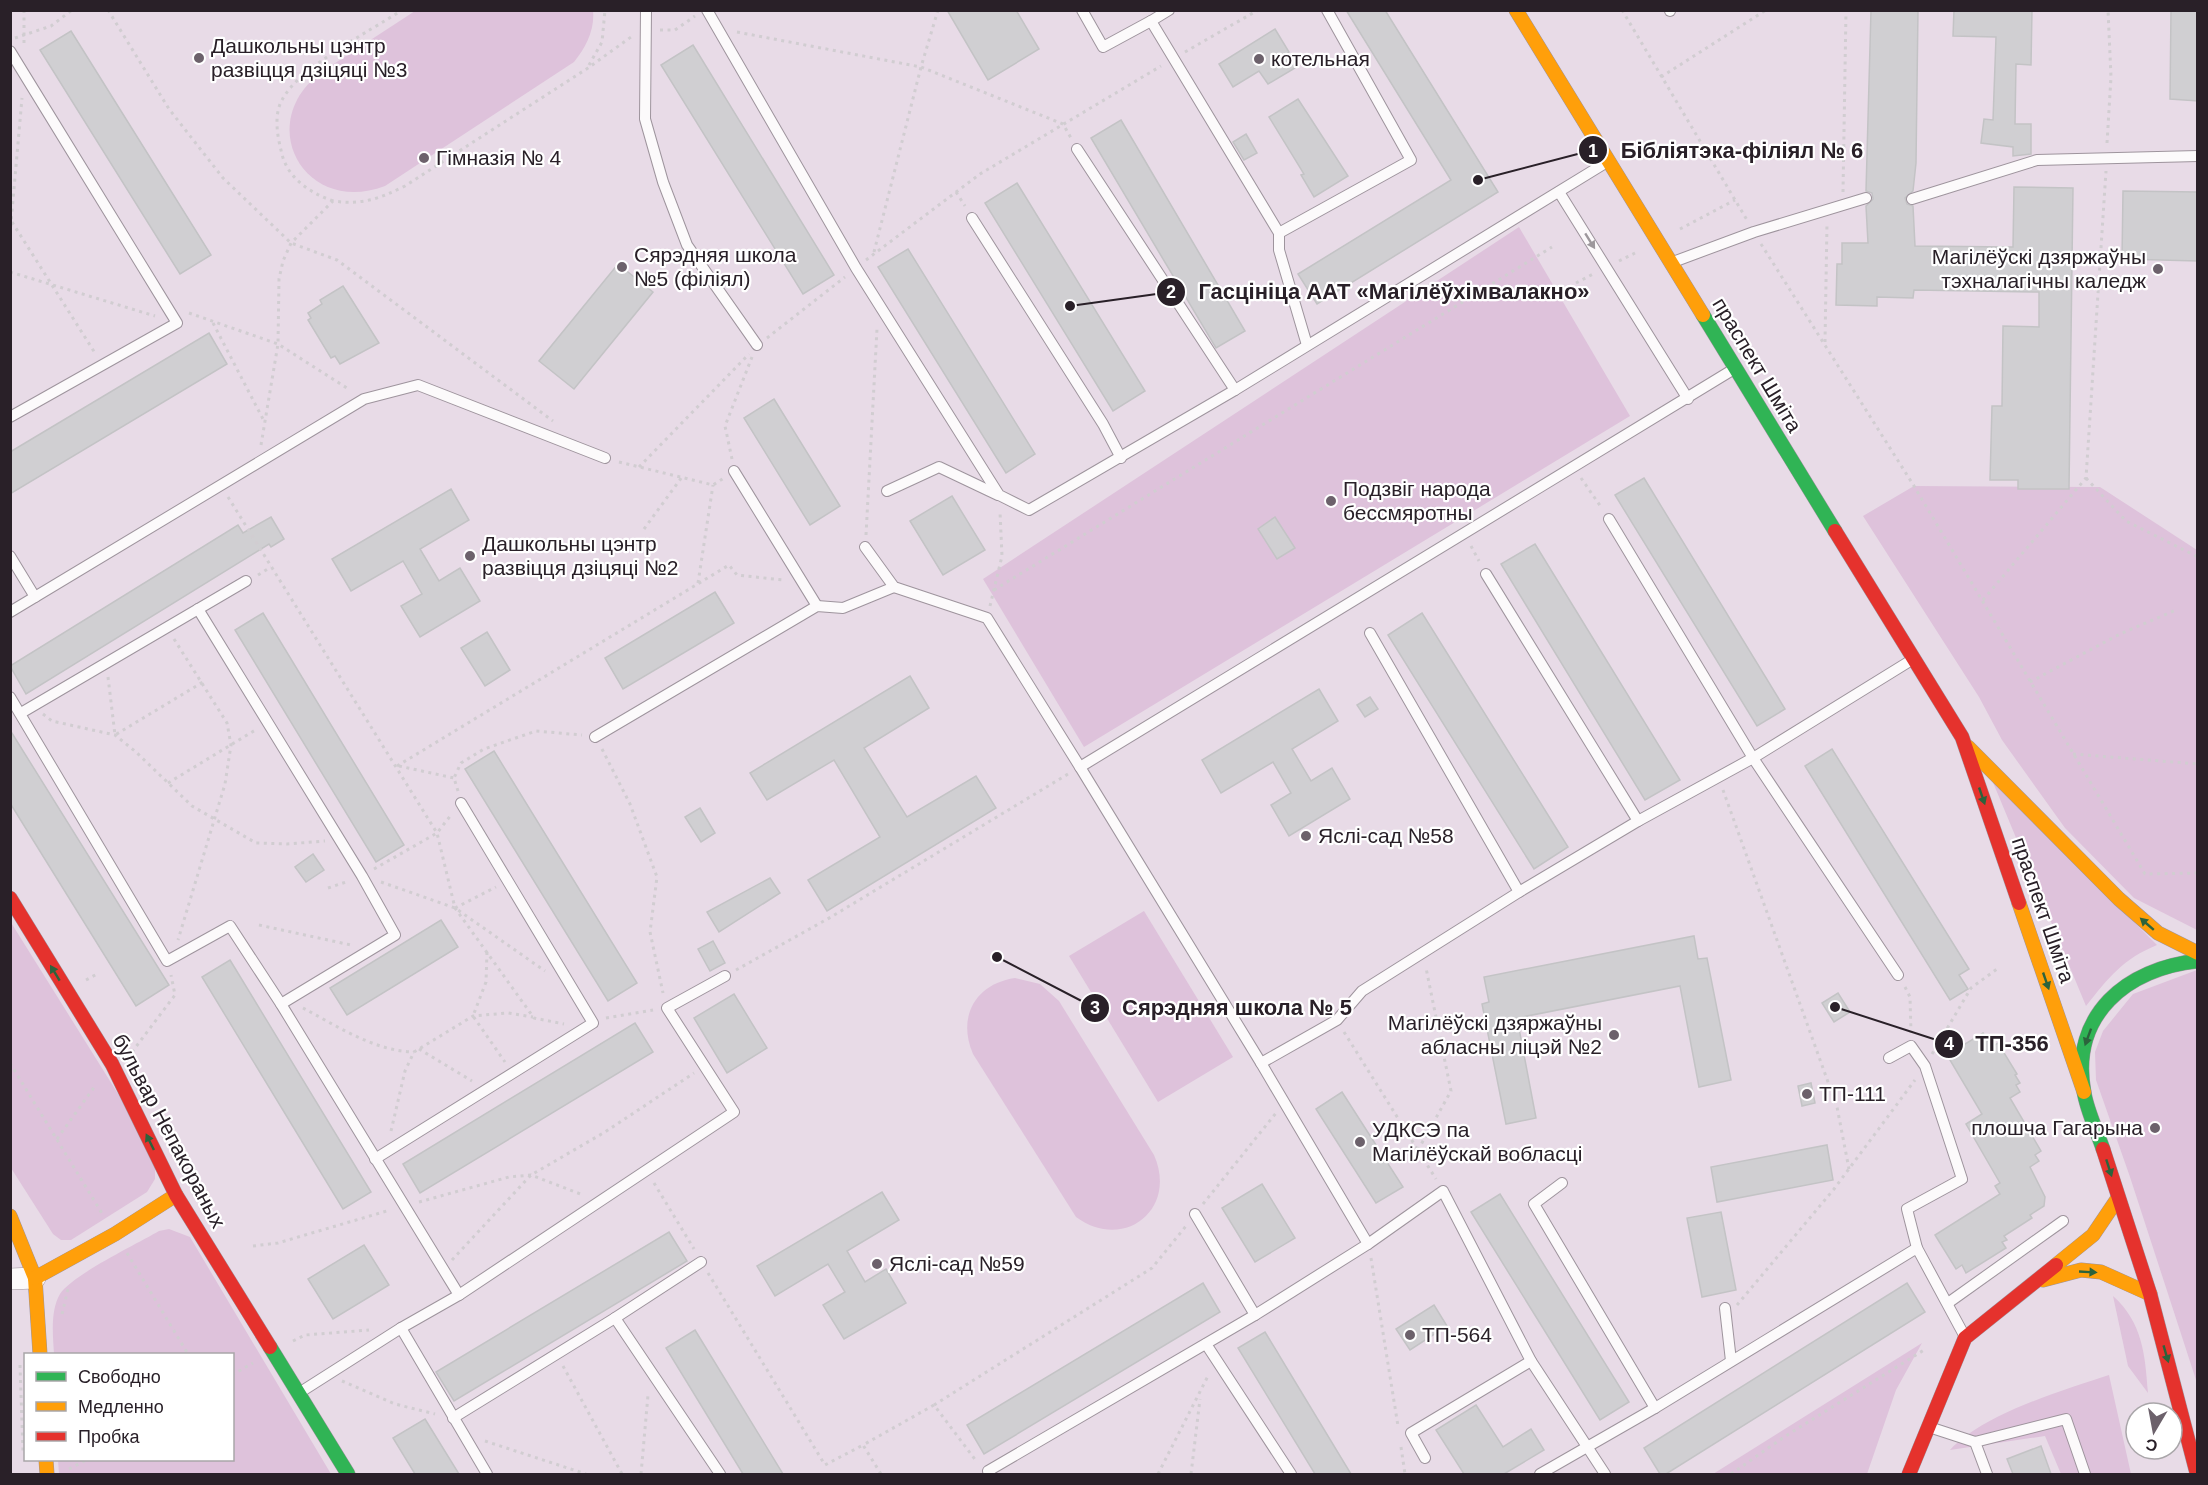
<svg xmlns="http://www.w3.org/2000/svg" width="2208" height="1485" viewBox="0 0 2208 1485" font-family="Helvetica,sans-serif">
	<rect width="100%" height="100%" fill="#e8dbe7"/>
	<!-- green -->
	<g fill="#dec2db">
		<path d="M415,11L593,10C595,30 586,47 574,62L385,186C304,217 252,122 323,71Z"/>
		<polygon points="1519,227 1630,416 1084,747 983,579"/>
		<polygon points="1914,486 2100,487 2197,550 2197,930 2134,898 2065,828 2002,740 1979,697 1863,516"/>
		<path d="M1992,780L2157,945C2123,959 2109,977 2086,1006Z"/>
		<polygon points="1144,911 1233,1057 1158,1102 1069,956"/>
		<polygon points="10,921 155,1153 155,1179 147,1192 71,1240 61,1240 53,1234 11,1168"/>
		<polygon points="2197,970 2197,1383 2130,1177 2096,1080 2095,1052 2103,1031 2133,994"/>
		<path d="M1015,978L1040,984L1059,1001L1154,1155C1178,1209 1124,1252 1076,1217L973,1054C957,1017 975,984 1015,978Z"/>
		<path d="M169,1229L190,1237L331,1474H59L58,1460H232V1354H54C53,1336 50,1311 60,1294C72,1275 137,1244 159,1231Z"/>
		<path d="M2113,1296C2143,1323 2145,1355 2148,1393L2128,1366Z"/>
		<polygon points="1922,1343 1896,1390 1867,1474 1713,1474"/>
		<path d="M2109,1375L2131,1474H2061L2045,1436L1950,1450C1985,1413 2061,1391 2109,1375Z"/>
	</g>
	<!-- building -->
	<g fill="#d0cfd2" stroke="#c3c3c5" stroke-width="1.5">
		<polygon points="947,10 1016,10 1039,49 988,80"/>
		<polygon points="1346,10 1385,10 1498,192 1317,304 1298,274 1451,180"/>
		<polygon points="1871,10 1918,10 1916,163 1913,191 1905,198 1907,204 1913,206 1915,246 2013,247 2014,187 2073,188 2069,489 2018,489 2018,480 1990,480 1992,406 2002,406 2003,326 2039,327 2039,292 1914,290 1913,298 1877,297 1877,306 1836,305 1837,264 1842,264 1842,243 1868,243 1866,206 1873,199 1872,193 1866,191"/>
		<polygon points="1954,10 2032,10 2031,65 2016,64 2015,124 2031,124 2031,154 2013,156 2013,147 1981,143 1984,119 1993,120 1996,37 1953,36"/>
		<polygon points="2171,10 2198,10 2198,101 2170,99"/>
		<polygon points="1275,29 1289,52 1286,54 1295,68 1268,84 1259,71 1233,87 1219,64"/>
		<polygon points="71,31 211,255 180,274 40,50"/>
		<polygon points="693,45 834,275 803,294 661,65"/>
		<polygon points="1298,99 1348,176 1314,197 1301,175 1304,174 1269,117"/>
		<polygon points="1121,120 1245,331 1216,348 1091,138"/>
		<polygon points="1246,134 1257,153 1244,160 1233,142"/>
		<polygon points="1017,183 1145,391 1113,411 985,203"/>
		<polygon points="2123,191 2198,192 2198,261 2122,259"/>
		<polygon points="908,249 1035,454 1006,473 878,267"/>
		<polygon points="618,264 653,292 574,389 539,361"/>
		<polygon points="343,286 379,343 340,364 335,356 331,358 308,320 311,318 308,313 322,304 320,300"/>
		<polygon points="209,333 227,364 10,494 10,452"/>
		<polygon points="774,399 840,506 810,525 744,418"/>
		<polygon points="1644,478 1785,709 1757,726 1615,495"/>
		<polygon points="451,489 469,520 420,549 439,581 460,568 480,601 420,637 401,606 422,594 403,561 351,591 332,559"/>
		<polygon points="952,496 985,550 943,575 910,521"/>
		<polygon points="271,517 284,539 271,547 269,544 26,694 10,666 238,525 243,533"/>
		<polygon points="1275,517 1295,548 1277,559 1258,529"/>
		<polygon points="1535,544 1680,780 1645,800 1501,564"/>
		<polygon points="715,592 734,623 623,689 605,658"/>
		<polygon points="263,613 404,845 376,862 235,630"/>
		<polygon points="1422,613 1568,847 1534,869 1388,635"/>
		<polygon points="487,632 510,670 485,686 461,648"/>
		<polygon points="910,676 929,708 864,748 907,817 976,776 996,808 827,911 808,880 880,837 834,760 767,800 750,773"/>
		<polygon points="1319,689 1338,721 1292,749 1311,781 1332,768 1350,799 1289,836 1271,805 1291,793 1273,762 1221,793 1202,760"/>
		<polygon points="1370,697 1378,709 1365,717 1357,705"/>
		<polygon points="10,730 169,985 136,1006 10,803"/>
		<polygon points="1832,749 1969,969 1959,975 1968,989 1950,1000 1805,766"/>
		<polygon points="494,751 637,983 608,1001 465,769"/>
		<polygon points="700,808 715,833 701,842 685,817"/>
		<polygon points="313,854 324,870 306,882 295,867"/>
		<polygon points="770,878 780,893 719,932 707,912"/>
		<polygon points="441,920 458,947 347,1015 330,988"/>
		<polygon points="1694,936 1698,959 1707,958 1731,1080 1699,1087 1680,986 1517,1018 1536,1118 1506,1124 1482,1004 1489,1002 1484,977"/>
		<polygon points="713,941 725,963 710,971 698,949"/>
		<polygon points="230,960 371,1192 343,1209 202,977"/>
		<polygon points="1838,993 1850,1012 1834,1022 1822,1003"/>
		<polygon points="734,994 767,1048 727,1073 694,1018"/>
		<polygon points="635,1023 653,1052 420,1193 403,1164"/>
		<polygon points="1983,1033 1992,1047 1998,1043 2017,1074 2015,1075 2020,1083 2016,1085 2020,1092 2010,1098 2041,1151 2035,1155 2039,1161 2030,1167 2045,1197 2044,1206 2030,1215 2032,1218 2004,1236 2007,1240 2002,1242 2006,1248 1966,1273 1962,1265 1956,1269 1935,1235 2000,1194 1995,1186 2000,1183 1966,1124 1982,1114 1947,1055"/>
		<polygon points="1811,1083 1815,1103 1802,1106 1798,1086"/>
		<polygon points="1342,1092 1403,1187 1376,1203 1316,1109"/>
		<polygon points="1827,1145 1833,1180 1717,1202 1711,1167"/>
		<polygon points="1262,1184 1295,1238 1255,1262 1222,1208"/>
		<polygon points="882,1192 899,1220 847,1251 865,1282 886,1269 906,1303 844,1339 823,1305 845,1292 828,1264 775,1296 757,1266"/>
		<polygon points="1500,1194 1629,1402 1600,1420 1471,1212"/>
		<polygon points="1721,1212 1736,1290 1702,1297 1687,1218"/>
		<polygon points="669,1232 687,1261 454,1401 436,1372"/>
		<polygon points="364,1245 389,1285 333,1319 308,1279"/>
		<polygon points="1203,1283 1220,1312 984,1454 967,1425"/>
		<polygon points="1907,1283 1925,1312 1666,1474 1660,1474 1644,1448"/>
		<polygon points="1434,1305 1447,1326 1410,1350 1396,1329"/>
		<polygon points="695,1330 783,1474 743,1474 666,1348"/>
		<polygon points="1265,1332 1351,1474 1315,1474 1238,1348"/>
		<polygon points="1476,1405 1503,1447 1531,1429 1544,1450 1504,1474 1464,1474 1436,1430"/>
		<polygon points="425,1419 459,1474 415,1474 393,1438"/>
		<polygon points="2041,1446 2051,1474 2013,1474 2007,1459"/>
	</g>
	<g fill="none" stroke-linecap="round" stroke-linejoin="round">
		<!-- lane casing -->
		<g stroke="#9e949d" stroke-width="12">
			<g id="lane">
				<polyline points="646,10 645,119 663,182 687,245 757,345"/>
				<polyline points="707,10 856,268 999,495 1029,510 1235,390 1607,162"/>
				<polyline points="1082,10 1103,47 1151,21"/>
				<polyline points="1169,10 1151,21 1279,233 1279,250 1307,345"/>
				<polyline points="1670,10 1670,11"/>
				<polyline points="10,51 177,323 10,417"/>
				<polyline points="1077,149 1235,390"/>
				<polyline points="1559,192 1688,399"/>
				<polyline points="1912,199 2037,160 2198,156"/>
				<polyline points="972,218 1103,424 1121,458"/>
				<polyline points="1279,233 1411,160 1327,10"/>
				<polyline points="1673,262 1754,232 1866,198"/>
				<polyline points="1734,369 1080,767 1261,1063 1337,1020 1362,991 1519,892 1638,821 1753,758 1910,661"/>
				<polyline points="734,471 817,606"/>
				<polyline points="887,491 939,467 998,495"/>
				<polyline points="1609,519 1753,758 1898,975"/>
				<polyline points="865,547 894,587 987,618 1080,767"/>
				<polyline points="10,556 35,597"/>
				<polyline points="1486,574 1638,821"/>
				<polyline points="198,609 362,876 395,935 281,1004"/>
				<polyline points="10,612 364,399 418,385 605,458"/>
				<polyline points="1370,633 1519,892"/>
				<polyline points="10,697 167,961 230,926 281,1004 459,1295"/>
				<polyline points="21,713 246,581"/>
				<polyline points="595,737 817,606 843,608 894,587"/>
				<polyline points="1889,1058 1911,1046 1925,1066 1962,1179 1907,1209 1917,1248"/>
				<polyline points="1261,1063 1368,1244 1443,1191 1531,1361 1605,1474"/>
				<polyline points="375,1159 593,1023 461,803"/>
				<polyline points="1562,1183 1534,1204 1655,1408"/>
				<polyline points="1195,1214 1255,1315 1368,1244"/>
				<polyline points="701,1262 615,1318 720,1474"/>
				<polyline points="1948,1303 2063,1221"/>
				<polyline points="1725,1308 1731,1361"/>
				<polyline points="401,1328 487,1474"/>
				<polyline points="1206,1344 1291,1474"/>
				<polyline points="299,1393 401,1328 459,1295 734,1112 667,1008 725,976"/>
				<polyline points="453,1418 615,1318"/>
				<polyline points="1929,1427 1975,1442 2066,1419 2085,1474"/>
				<polyline points="1975,1442 1987,1474"/>
				<polyline points="1425,1458 1411,1433 1531,1361"/>
				<polyline points="990,1474 988,1471 1255,1315"/>
				<polyline points="1540,1474 1655,1408 1917,1248 1964,1335"/>
			</g>
		</g>
		<!-- street casing -->
		<g stroke="#9e949d" stroke-width="22">
			<polyline id="street" points="10,1279 35,1278"/>
		</g>
		<!-- fast casing -->
		<g stroke="#9e949d" stroke-width="15">
			<g id="fast">
				<polyline points="1703,315 1835,531"/>
				<path d="M2103,1149C2097,1131 2087,1111 2084,1092C2070,1015 2127,968 2198,961"/>
				<polyline points="270,1347 348,1474"/>
			</g>
		</g>
		<!-- slow casing -->
		<g stroke="#9e949d" stroke-width="15">
			<g id="slow">
				<polyline points="1516,10 1703,315"/>
				<polyline points="1968,747 2119,899 2158,933 2198,953"/>
				<polyline points="2019,903 2084,1092"/>
				<polyline points="10,1216 35,1278 40,1354"/>
				<polyline points="2056,1265 2093,1235 2118,1198"/>
				<polyline points="35,1278 115,1234 176,1195"/>
				<polyline points="2043,1280 2081,1270 2101,1272 2150,1294"/>
				<polyline points="46,1460 47,1474"/>
			</g>
		</g>
		<!-- jam casing -->
		<g stroke="#9e949d" stroke-width="15">
			<g id="jam">
				<polyline points="1835,531 1962,737 2019,903"/>
				<polyline points="10,898 112,1064 176,1195 270,1347"/>
				<polyline points="2103,1149 2150,1294 2197,1474"/>
				<polyline points="1909,1474 1965,1338 2056,1265"/>
			</g>
		</g>
		<!-- path -->
		<g stroke="#d1cdd1" stroke-width="3" stroke-dasharray="3 4.5" stroke-linecap="butt">
			<polyline points="24,10 24,44"/>
			<polyline points="108,10 169,109 223,178 291,243 337,260 553,421"/>
			<polyline points="1622,10 1747,220"/>
			<polyline points="660,30 675,30 695,16"/>
			<polyline points="737,32 921,67 1063,124 1071,138"/>
			<polyline points="15,38 51,26 72,10"/>
			<polyline points="1185,52 1258,10"/>
			<polyline points="589,65 602,42 605,10"/>
			<polyline points="1661,77 1766,10"/>
			<polyline points="2107,143 2111,77 2108,10"/>
			<polyline points="956,192 965,206"/>
			<polyline points="1843,192 1846,10"/>
			<path d="M333,201C308,192 286,177 281,150C277,135 274,114 282,100C299,67 369,32 402,10"/>
			<polyline points="12,222 95,353"/>
			<polyline points="1680,229 1735,200"/>
			<polyline points="10,234 22,98"/>
			<polyline points="1761,244 1914,486 2145,874 2198,873"/>
			<polyline points="874,252 921,67 938,10"/>
			<polyline points="866,260 980,174 1161,66"/>
			<polyline points="1619,261 1635,253"/>
			<polyline points="10,272 155,316"/>
			<polyline points="1576,283 1595,273"/>
			<polyline points="189,313 278,344 350,390"/>
			<polyline points="213,323 264,421"/>
			<polyline points="767,338 845,277"/>
			<polyline points="1825,342 1827,223"/>
			<path d="M261,445L278,344L279,279L283,261L291,243L333,201C362,205 379,199 405,186L588,68L631,37"/>
			<polyline points="732,459 725,426 752,357"/>
			<polyline points="619,462 713,485 724,478"/>
			<polyline points="639,467 749,354"/>
			<polyline points="1581,478 1601,507"/>
			<polyline points="2086,478 2126,521 2198,557"/>
			<polyline points="228,497 437,833 455,908 534,1018 564,1024"/>
			<polyline points="644,529 682,477"/>
			<polyline points="866,535 877,329"/>
			<polyline points="1471,546 1479,561"/>
			<polyline points="258,575 271,567"/>
			<polyline points="698,583 713,485"/>
			<polyline points="994,590 1552,247"/>
			<polyline points="1983,600 2086,478 2106,171"/>
			<polyline points="990,606 1002,556 1000,512"/>
			<polyline points="174,639 227,723 231,745 225,784 178,940"/>
			<polyline points="108,677 115,735 203,682"/>
			<polyline points="2030,682 2120,634 2176,610"/>
			<polyline points="43,714 52,721 115,735 136,752 192,806 256,843 287,844 325,841"/>
			<polyline points="602,749 630,804 657,877 650,932 663,993"/>
			<polyline points="2073,754 2198,764"/>
			<polyline points="397,766 729,565 737,575 783,580"/>
			<polyline points="399,766 454,778"/>
			<polyline points="168,783 257,729"/>
			<polyline points="1723,790 1837,1107 1849,1169"/>
			<polyline points="458,791 454,778 461,763 484,749 536,731 582,735"/>
			<polyline points="374,869 437,833 451,815"/>
			<polyline points="381,882 455,908 545,971"/>
			<polyline points="328,888 349,881"/>
			<polyline points="455,908 496,887"/>
			<polyline points="259,925 351,945"/>
			<polyline points="487,952 486,982 473,1016 505,1062"/>
			<polyline points="736,970 831,917 1068,774"/>
			<polyline points="86,980 97,974"/>
			<polyline points="1905,987 1910,997 1911,1033"/>
			<path d="M303,1008C337,1026 374,1051 414,1052"/>
			<polyline points="606,1018 653,1010"/>
			<polyline points="1344,1032 1436,1179"/>
			<polyline points="419,1049 472,1081"/>
			<polyline points="132,1052 175,995 171,975"/>
			<polyline points="1932,1054 1971,988 1997,969"/>
			<polyline points="10,1063 103,1215"/>
			<polyline points="391,1131 405,1071 414,1052 473,1016 508,1013 533,1017"/>
			<polyline points="57,1139 95,1086"/>
			<polyline points="1418,1150 1451,1091 1426,968"/>
			<polyline points="654,1183 694,1249"/>
			<polyline points="419,1202 509,1177 531,1175 583,1195"/>
			<polyline points="1203,1204 1276,1113"/>
			<polyline points="253,1246 278,1243 390,1210"/>
			<polyline points="127,1253 188,1354"/>
			<polyline points="1371,1258 1398,1426"/>
			<polyline points="452,1260 531,1175 605,1132 694,1073"/>
			<polyline points="708,1273 825,1465 863,1445"/>
			<polyline points="1737,1305 1834,1189 1915,1080"/>
			<polyline points="62,1314 69,1285"/>
			<polyline points="293,1341 305,1335 369,1330"/>
			<polyline points="20,1365 23,1452"/>
			<polyline points="563,1366 622,1474"/>
			<polyline points="232,1375 253,1363"/>
			<polyline points="342,1381 395,1404 435,1414"/>
			<polyline points="934,1405 1152,1268 1186,1226"/>
			<polyline points="485,1441 586,1474"/>
			<polyline points="1401,1447 1405,1474"/>
			<polyline points="69,1469 86,1460"/>
			<polyline points="641,1474 648,1395"/>
			<polyline points="881,1474 863,1445 934,1405 977,1462"/>
			<polyline points="1158,1474 1209,1374"/>
			<polyline points="1191,1474 1200,1399"/>
			<polyline points="1731,1474 1784,1437 1924,1350"/>
		</g>
		<!-- lane -->
		<use href="#lane" stroke="#fcfafb" stroke-width="10"/>
		<!-- street -->
		<use href="#street" stroke="#fcfafb" stroke-width="21"/>
		<!-- fast -->
		<use href="#fast" stroke="#30b455" stroke-width="14"/>
		<!-- slow -->
		<use href="#slow" stroke="#ff9f0a" stroke-width="14"/>
		<!-- jam -->
		<use href="#jam" stroke="#e5322d" stroke-width="14"/>
	</g>
	<!-- one-way arrows -->
	<defs><path id="oneway-solid" d="M-6-.8H1V-3.2L6.5 0L1 3.2V.8H-6Z" transform="scale(1.5)"/></defs>
	<use fill="#9d989c" href="#oneway-solid" transform="translate(1590 241) rotate(58)"/>
	<g fill="#2c633c">
		<use href="#oneway-solid" transform="translate(1982 796) rotate(71)"/>
		<use href="#oneway-solid" transform="translate(2147 924) rotate(-139)"/>
		<use href="#oneway-solid" transform="translate(55 973) rotate(-121)"/>
		<use href="#oneway-solid" transform="translate(2046 981) rotate(71)"/>
		<use href="#oneway-solid" transform="translate(2088 1037) rotate(110)"/>
		<use href="#oneway-solid" transform="translate(150 1142) rotate(-116)"/>
		<use href="#oneway-solid" transform="translate(2109 1168) rotate(72)"/>
		<use href="#oneway-solid" transform="translate(2088 1272) rotate(3)"/>
		<use href="#oneway-solid" transform="translate(2166 1354) rotate(74)"/>
	</g>
	<!-- markers -->
	<g fill="#6c616b" stroke="#fff" stroke-width="2">
		<circle cx="199" cy="58" r="6"/>
		<circle cx="1259" cy="59" r="6"/>
		<circle cx="424" cy="158" r="6"/>
		<circle cx="622" cy="267" r="6"/>
		<circle cx="2158" cy="269" r="6"/>
		<circle cx="1331" cy="501" r="6"/>
		<circle cx="470" cy="556" r="6"/>
		<circle cx="1306" cy="836" r="6"/>
		<circle cx="1614" cy="1035" r="6"/>
		<circle cx="1807" cy="1094" r="6"/>
		<circle cx="2155" cy="1128" r="6"/>
		<circle cx="1360" cy="1142" r="6"/>
		<circle cx="877" cy="1264" r="6"/>
		<circle cx="1410" cy="1335" r="6"/>
	</g>
	<g text-anchor="middle" stroke-width="4.5" stroke-linejoin="round" paint-order="stroke">
		<!-- poi labels -->
		<g font-size="21" fill="#292028" stroke="#fff" text-anchor="start">
			<text x="211" y="53">Дашкольны цэнтр<tspan x="211" dy="24">развіцця дзіцяці №3</tspan></text>
			<text x="1271" y="66">котельная</text>
			<text x="436" y="165">Гімназія № 4</text>
			<text x="634" y="262">Сярэдняя школа<tspan x="634" dy="24">№5 (філіял)</tspan></text>
			<text x="2146" y="264" text-anchor="end">Магілёўскі дзяржаўны<tspan x="2146" dy="24">тэхналагічны каледж</tspan></text>
			<text x="1343" y="496">Подзвіг народа<tspan x="1343" dy="24">бессмяротны</tspan></text>
			<text x="482" y="551">Дашкольны цэнтр<tspan x="482" dy="24">развіцця дзіцяці №2</tspan></text>
			<text x="1318" y="843">Яслі-сад №58</text>
			<text x="1602" y="1030" text-anchor="end">Магілёўскі дзяржаўны<tspan x="1602" dy="24">абласны ліцэй №2</tspan></text>
			<text x="1819" y="1101">ТП-111</text>
			<text x="2143" y="1135" text-anchor="end">плошча Гагарына</text>
			<text x="1372" y="1137">УДКСЭ па<tspan x="1372" dy="24">Магілёўскай вобласці</tspan></text>
			<text x="889" y="1271">Яслі-сад №59</text>
			<text x="1422" y="1342">ТП-564</text>
		</g>
		<!-- street labels -->
		<g font-size="21" fill="#292028" stroke="#fff">
			<text transform="translate(1757 365) rotate(59)" y="7">праспект Шміта</text>
			<text transform="translate(2043 910) rotate(71)" y="7">праспект Шміта</text>
			<text transform="translate(169 1131) rotate(62)" y="7">бульвар Непакораных</text>
		</g>
	</g>
	<!-- callouts -->
	<path fill="none" stroke="#292028" stroke-width="2" d="M1478 180L1593 150M1070 306L1171 292M997 957L1095 1008M1835 1007L1949 1044"/>
	<g fill="#292028" stroke="#fff" stroke-width="2">
		<circle cx="1478" cy="180" r="6"/>
		<circle cx="1070" cy="306" r="6"/>
		<circle cx="997" cy="957" r="6"/>
		<circle cx="1835" cy="1007" r="6"/>
		<circle cx="1593" cy="150" r="15"/>
		<circle cx="1171" cy="292" r="15"/>
		<circle cx="1095" cy="1008" r="15"/>
		<circle cx="1949" cy="1044" r="15"/>
	</g>
	<g font-size="18" text-anchor="middle" font-weight="bold" fill="#fff">
		<text x="1593" y="157">1</text>
		<text x="1171" y="298">2</text>
		<text x="1095" y="1014">3</text>
		<text x="1949" y="1050">4</text>
	</g>
	<g font-size="22" text-anchor="middle" font-weight="bold" fill="#292028" stroke="#fff" stroke-width="4.5" stroke-linejoin="round" paint-order="stroke">
		<text x="1742" y="158">Бібліятэка-філіял № 6</text>
		<text x="1394" y="299">Гасцініца ААТ «Магілёўхімвалакно»</text>
		<text x="1237" y="1015">Сярэдняя школа № 5</text>
		<text x="2012" y="1051">ТП-356</text>
	</g>
	<!-- border -->
	<rect width="2208" height="1485" fill="none" stroke="#292028" stroke-width="24"/>
	<!-- legend -->
	<rect x="24" y="1353" width="210" height="108" fill="#ffffff" stroke="#a9a6a9" stroke-width="1.5"/>
	<rect x="36" y="1372" width="30" height="9" fill="#30b455" stroke="#a9a6a9" stroke-width="1.5"/>
	<text x="78" y="1383" font-size="18" fill="#292028">Свободно</text>
	<rect x="36" y="1402" width="30" height="9" fill="#ff9f0a" stroke="#a9a6a9" stroke-width="1.5"/>
	<text x="78" y="1413" font-size="18" fill="#292028">Медленно</text>
	<rect x="36" y="1432" width="30" height="9" fill="#e5322d" stroke="#a9a6a9" stroke-width="1.5"/>
	<text x="78" y="1443" font-size="18" fill="#292028">Пробка</text>
	<!-- north arrow -->
	<g transform="translate(2154 1431) rotate(190)"><circle r="28" fill="#ffffff" stroke="#a9a6a9" stroke-width="1.5"/>
	<path d="M0-4.5L10 22L0 15L-10 22Z" fill="#6c616b"/>
	<text y="-9" font-size="16" font-weight="bold" text-anchor="middle" fill="#292028">С</text>
	</g>
</svg>
